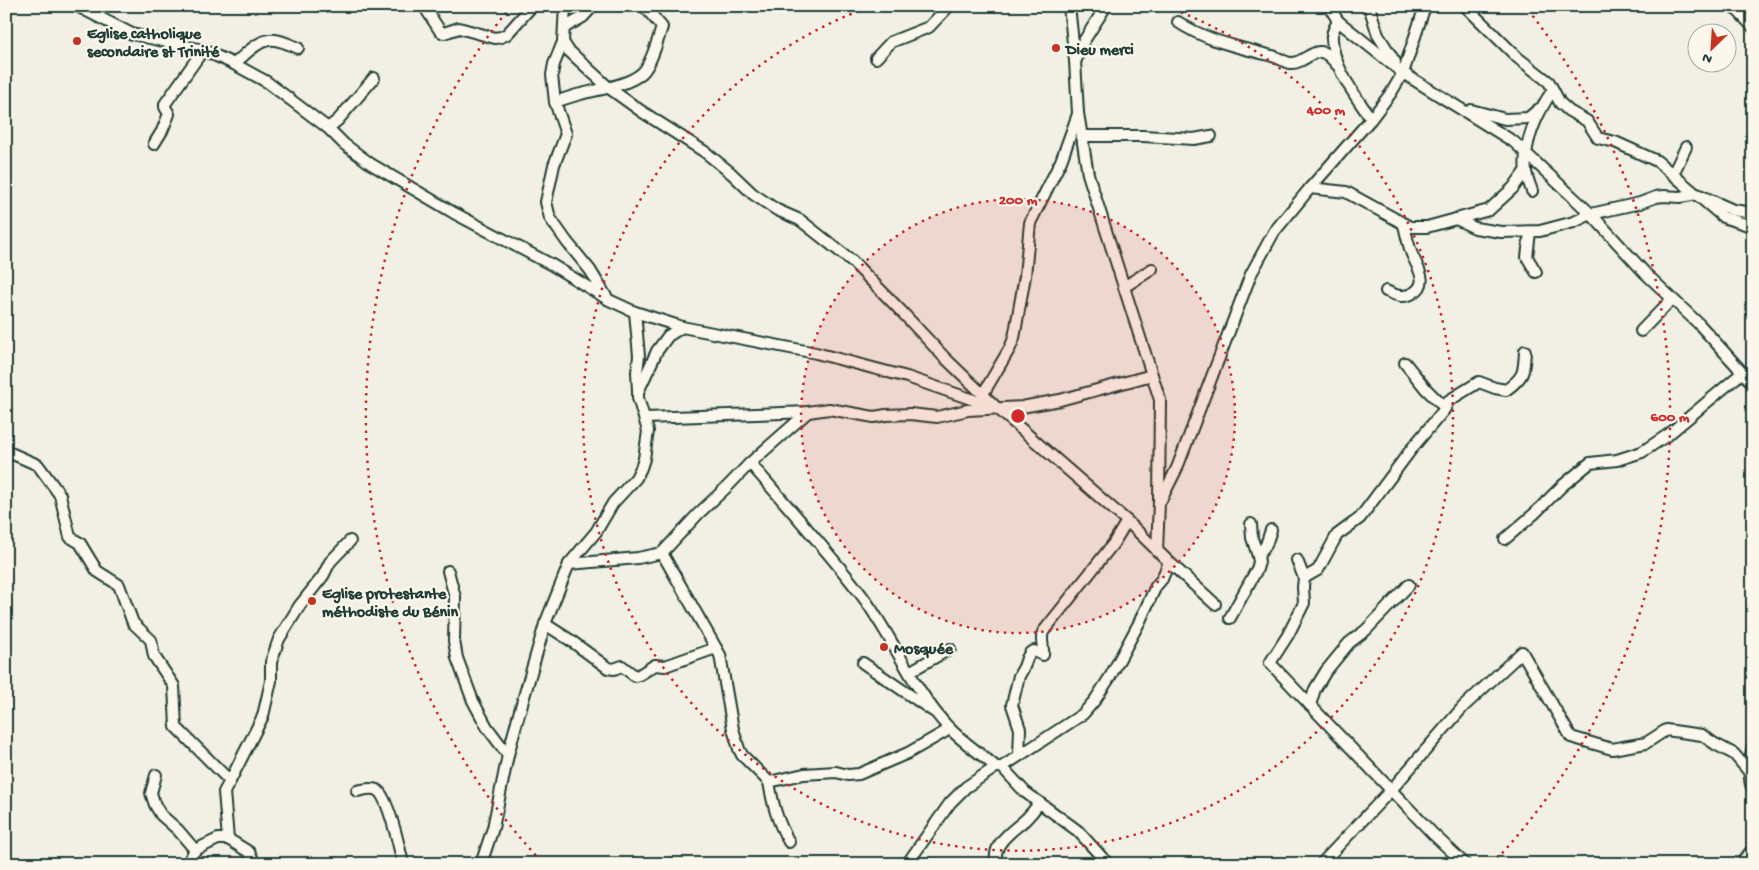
<svg xmlns="http://www.w3.org/2000/svg" width="1759" height="870" viewBox="0 0 1759 870" font-family="'Gochi Hand',sans-serif">
	<rect width="100%" height="100%" fill="#f2f0e5"/>
	<filter id="ink" filterUnits="userSpaceOnUse"><feTurbulence type="fractalNoise" baseFrequency=".02" numOctaves="2"/><feDisplacementMap in="SourceGraphic" scale="10" xChannelSelector="R" yChannelSelector="G"/><feConvolveMatrix kernelMatrix="1 2 1 2 8 2 1 2 1" color-interpolation-filters="sRGB"/></filter>
	<g filter="url(#ink)">
		<g fill="none" stroke-linecap="round" stroke-linejoin="round">
			<!-- minor casing -->
			<g stroke="#1f3d34" stroke-width="14">
				<g id="minor">
					<polyline points="77,6 132,34 203,50 234,64 267,82 328,128 344,144 371,164 454,213 552,265 609,300 635,312 682,327 816,353 907,377 997,408"/>
					<polyline points="424,6 440,31 444,33 459,28 495,38 501,37 507,34 532,6"/>
					<polyline points="565,6 563,42 568,50 609,88 641,111 705,152 731,173 753,194 777,210 800,220 852,261 901,311 944,357 997,408 1127,521 1169,562 1215,604"/>
					<polyline points="1069,6 1075,61 1078,113 1088,174 1160,400 1159,502 1157,551"/>
					<polyline points="1329,6 1338,21 1403,73 1514,142 1591,214 1645,273 1699,324 1753,384"/>
					<polyline points="1369,6 1378,35 1395,62"/>
					<polyline points="1465,6 1518,58 1549,82 1560,103 1569,111 1587,121 1598,138 1615,142 1657,161 1723,217 1748,225 1753,230"/>
					<polyline points="1731,6 1739,12 1753,27"/>
					<path d="M1178,22C1206,41 1239,47 1272,56C1278,57 1284,62 1290,63C1301,64 1309,53 1319,52C1326,51 1333,60 1337,65"/>
					<polyline points="564,28 583,17 593,6"/>
					<polyline points="563,42 554,64 552,75 555,102 566,134 554,165 546,202 550,218 567,242 590,270 607,298"/>
					<polyline points="876,58 891,42 929,27 949,6"/>
					<polyline points="1076,60 1082,44 1106,6"/>
					<path d="M234,64C245,55 259,38 275,40C283,41 291,45 298,48"/>
					<path d="M555,102C564,99 572,96 581,94C600,89 627,86 642,73C651,65 658,39 662,27L644,6"/>
					<polyline points="1471,110 1505,119 1528,118 1539,109"/>
					<polyline points="1371,119 1391,93 1403,73 1425,6"/>
					<polyline points="328,128 338,120 374,78"/>
					<polyline points="1082,136 1143,136 1194,139 1211,136"/>
					<polyline points="154,144 162,131 169,114 165,107 165,104 203,50"/>
					<polyline points="1673,174 1686,147"/>
					<polyline points="1310,188 1346,192 1410,227 1427,227 1456,219 1475,228 1501,232 1540,231 1574,222 1591,214 1640,203 1656,197 1663,196 1680,197 1697,194 1733,210 1753,213"/>
					<path d="M1532,191C1530,185 1527,178 1526,172C1522,145 1538,111 1553,90"/>
					<polyline points="1456,219 1489,210 1513,188 1526,170"/>
					<polyline points="1530,232 1527,257 1536,272"/>
					<polyline points="1124,287 1152,269"/>
					<path d="M1386,291C1395,295 1403,299 1413,293C1431,283 1416,266 1411,252C1408,243 1406,234 1404,225"/>
					<polyline points="635,312 639,356 637,372 638,391"/>
					<polyline points="1641,331 1672,299"/>
					<polyline points="983,394 1010,348 1014,338 1025,276 1030,223 1061,161 1078,114"/>
					<path d="M1445,408L1448,401L1479,382L1495,388L1506,390C1524,377 1524,373 1525,351"/>
					<polyline points="645,418 808,412 829,409 874,417 886,415 910,414 937,417 968,410 1022,407 1060,400 1152,375"/>
					<polyline points="6,451 38,465 60,495 70,537 80,543 97,571 119,585 133,623 151,640 154,656 174,686 176,727 230,781 224,792 228,839"/>
					<path d="M750,463C788,507 828,551 863,597C894,639 913,690 949,728C963,742 981,754 996,767H1002L1025,792L1078,831L1108,864"/>
					<path d="M1161,500L1177,468L1251,274L1274,232L1310,188L1371,119C1356,96 1333,68 1332,39C1331,33 1335,27 1338,21"/>
					<polyline points="1251,524 1252,538 1258,556"/>
					<polyline points="1505,539 1534,514 1562,486 1590,463 1617,460 1642,452 1669,434 1743,372"/>
					<polyline points="662,553 720,655 733,729 739,749 742,755 769,782 804,774 836,772 848,775 859,774 908,753 950,729"/>
					<polyline points="1297,560 1304,578 1303,587 1304,603 1288,635 1270,663 1432,833 1465,864"/>
					<polyline points="569,564 596,532 613,503 636,478 641,468 644,459 648,431 638,398 638,392 657,351 668,336 682,327"/>
					<polyline points="448,571 455,597 454,641 457,658 473,701 487,727 508,755"/>
					<polyline points="1304,578 1318,570 1337,535 1360,518 1413,447 1444,410 1445,408 1426,389 1405,363"/>
					<polyline points="1230,618 1257,569 1259,562 1258,556 1266,545 1271,530"/>
					<polyline points="545,624 570,640 608,668 614,669 622,666 635,676 639,675 655,665 665,666 716,648"/>
					<polyline points="863,663 933,711"/>
					<polyline points="909,672 950,649"/>
					<polyline points="1310,705 1315,689 1326,671 1349,643 1366,630 1409,585"/>
					<path d="M1753,745C1751,755 1747,780 1753,789"/>
					<path d="M1019,755L1020,729L1012,705L1019,676L1024,667L1027,658L1030,653L1034,651L1043,655C1044,647 1040,640 1043,632L1113,544L1127,521"/>
					<polyline points="1002,767 1083,714 1095,700 1110,677 1139,623 1156,586 1162,579 1169,562"/>
					<polyline points="156,775 151,793 155,805 161,815 178,830 195,850"/>
					<polyline points="230,781 263,716 271,681 271,662 279,639 300,605 323,576 330,562 350,541"/>
					<path d="M769,782C773,805 777,821 789,842"/>
					<path d="M357,791C363,790 371,787 377,790C388,796 400,850 403,864"/>
					<polyline points="187,864 195,850 218,839 228,839 249,852 255,864"/>
					<polyline points="481,864 493,828 508,755 517,721 545,624 569,564 638,558 662,553 698,514 729,485 750,463 808,412"/>
					<polyline points="907,864 950,803 966,787 996,767"/>
					<path d="M997,864C990,844 1014,830 1026,819C1031,814 1035,809 1039,803L1034,799"/>
					<polyline points="1321,864 1392,789 1463,707 1522,652 1571,737 1612,749 1646,743 1666,730 1702,735 1715,744 1734,754 1751,774"/>
					<polyline points="1740,864 1753,849"/>
				</g>
			</g>
			<!-- minor -->
			<use href="#minor" stroke="#fbf7ec" stroke-width="10"/>
		</g>
	</g>
	<!-- distance rings -->
	<circle cx="1018" cy="416" r="217" fill="#d62828" fill-opacity=".12"/>
	<g fill="none" stroke="#d62828" stroke-width="2.5" stroke-dasharray="2.5 5">
		<circle cx="1018" cy="416" r="217"/>
		<path d="M1167 7A435 435 0 1 1 869 7"/>
		<path d="M541 861A652 652 0 0 1 508 10M1528 10A652 652 0 0 1 1495 861"/>
	</g>
	<!-- markers -->
	<g fill="#c8321e" stroke="#fbf7ec" stroke-width="2">
		<circle cx="77" cy="41" r="5"/>
		<circle cx="1056" cy="48" r="5"/>
		<circle cx="312" cy="601" r="5"/>
		<circle cx="884" cy="647" r="5"/>
	</g>
	<g text-anchor="middle" stroke-width="4.5" stroke-linejoin="round" paint-order="stroke">
		<!-- poi labels -->
		<g font-size="16" font-weight="bold" fill="#1f3d34" stroke="#fbf7ec" text-anchor="start">
			<text x="87" y="38">Eglise catholique<tspan x="87" dy="18">secondaire st Trinité</tspan></text>
			<text x="1066" y="54">Dieu merci</text>
			<text x="322" y="598">Eglise protestante<tspan x="322" dy="18">méthodiste du Bénin</tspan></text>
			<text x="894" y="653">Mosquée</text>
		</g>
	</g>
	<circle cx="1018" cy="416" r="8" fill="#d62828" stroke="#fbf7ec" stroke-width="2.5"/>
	<g font-size="15" text-anchor="middle" font-weight="bold" fill="#d62828" stroke="#fbf7ec" stroke-width="4.5" stroke-linejoin="round" paint-order="stroke">
		<text x="1326" y="114">400 m</text>
		<text x="1018" y="204">200 m</text>
		<text x="1670" y="421">600 m</text>
	</g>
	<!-- margin -->
	<rect width="1759" height="870" fill="none" stroke="#fbf7ec" stroke-width="25"/>
	<rect x="12" y="12" width="1734" height="845" fill="none" stroke="#1f3d34" stroke-width="2" filter="url(#ink)"/>
	<!-- north arrow -->
	<g transform="translate(1712 48) rotate(205)"><circle r="24" fill="#fbf7ec" stroke="#a3ada2"/>
	<path d="M0-4L9 19L0 12L-9 19Z" fill="#c8321e"/>
	<text y="-8" font-size="14" font-weight="bold" text-anchor="middle" fill="#1f3d34">N</text>
	</g>
</svg>
